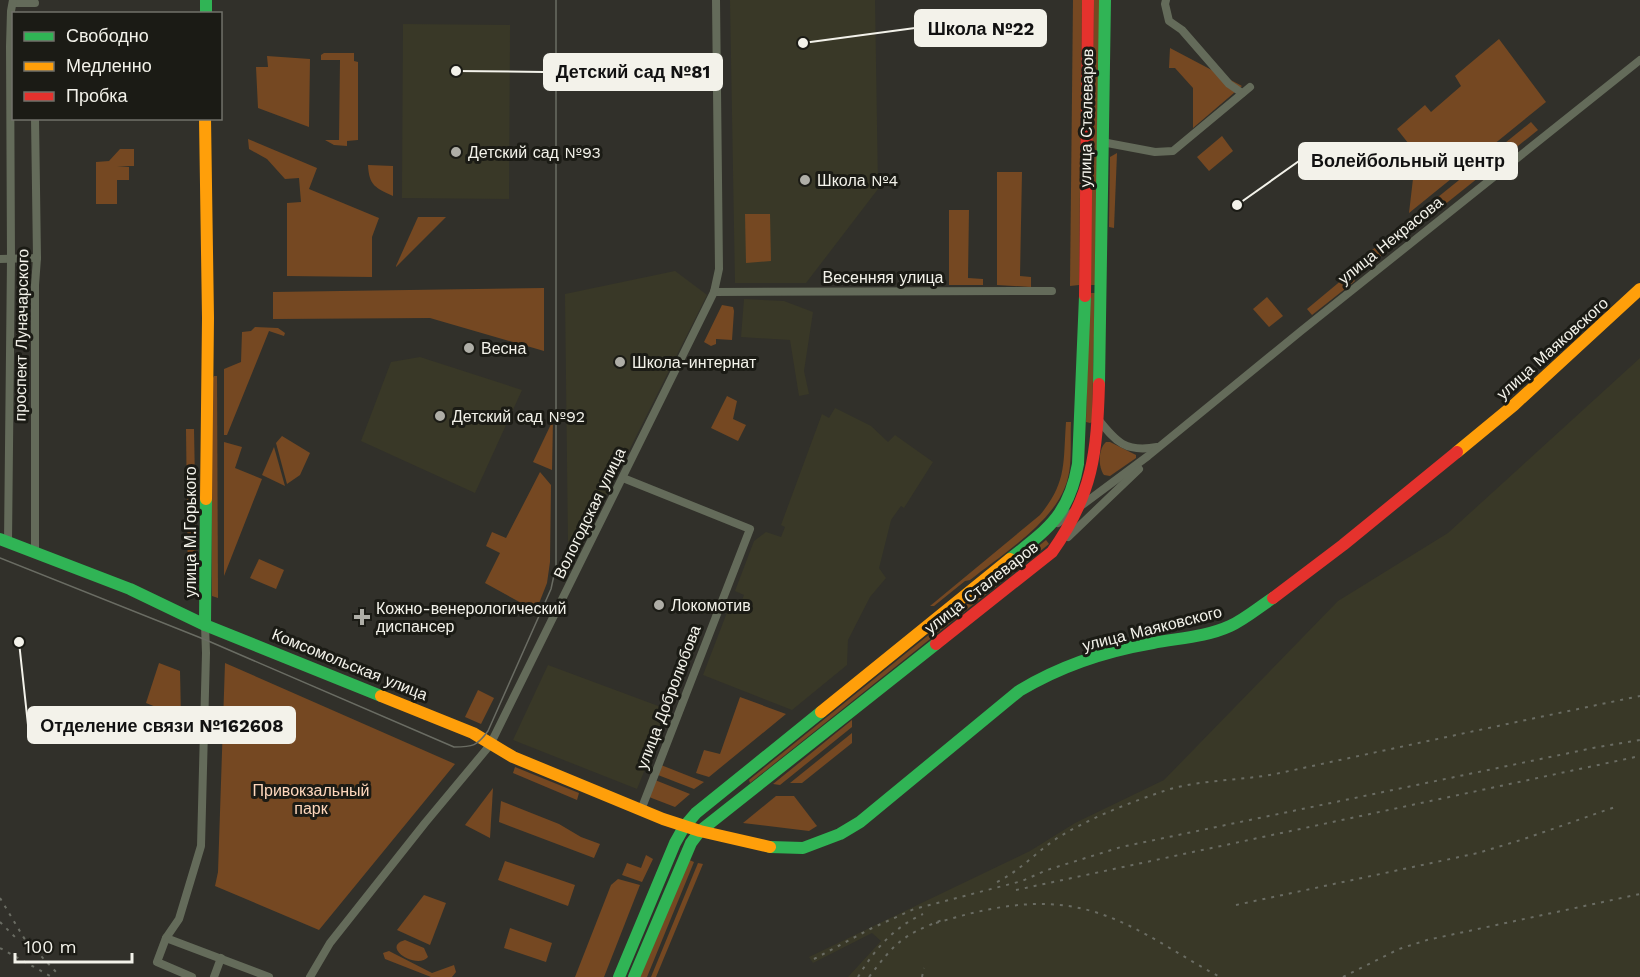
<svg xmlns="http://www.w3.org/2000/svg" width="1640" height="977" viewBox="0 0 1640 977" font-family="'Work Sans',sans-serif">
	<rect width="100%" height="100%" fill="#31302a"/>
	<!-- built -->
	<g fill="#393827">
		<polygon points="730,0 875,0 878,189 806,283 735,283"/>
		<polygon points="403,24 510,25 509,199 402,198"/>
		<polygon points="675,271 707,295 580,548 568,541 565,294"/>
		<polygon points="744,299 784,301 813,312 804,371 809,394 799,396 790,340 741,337"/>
		<polygon points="420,357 522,390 475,493 361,441 391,362"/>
		<polygon points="1640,358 1640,977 848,977 881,941 872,933 813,963 809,957 1030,851 1075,823 1164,780 1338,601 1448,533"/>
		<polygon points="835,408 871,426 888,442 895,435 933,462 904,508 901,506 891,520 879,568 886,578 870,597 848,640 847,665 792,710 703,675 731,602 740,605 744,595 735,591 754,541 766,532 781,537 785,527 781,525 822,414 829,418"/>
		<polygon points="548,665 669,710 637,789 513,740"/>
	</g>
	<!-- green -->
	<g fill="#754822">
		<polygon points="1073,0 1082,0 1079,285 1070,286"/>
		<polygon points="1094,0 1101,0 1095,285 1090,285"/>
		<polygon points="1499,39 1546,102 1409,213 1416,153 1397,129 1425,105 1431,112 1461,86 1455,76"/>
		<polygon points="1170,48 1242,86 1193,128 1193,88 1175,68 1169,68"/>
		<polygon points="324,53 354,53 354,61 358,62 358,140 347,141 347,146 334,145 325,140 339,140 340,60 321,60 321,55"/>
		<polygon points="267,56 310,59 309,127 258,108 256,67 268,67"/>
		<polygon points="1531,122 1538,130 1418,226 1412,218"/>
		<polygon points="1222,136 1233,151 1209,171 1197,157"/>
		<polygon points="248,139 317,168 309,189 379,218 372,237 372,277 287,276 287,203 301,202 299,178 285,179 267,159 249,149"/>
		<polygon points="120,149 134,149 134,166 117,166 129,167 129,180 117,180 117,204 96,204 96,162 109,161"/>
		<polygon points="1117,153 1114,228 1109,227 1110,157"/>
		<path d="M368,165L393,166V196C376,188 369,186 368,165Z"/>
		<polygon points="997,172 1022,172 1020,276 1031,277 1031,287 997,285"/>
		<polygon points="949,210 969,210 968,278 983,279 983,285 949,285"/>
		<polygon points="745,214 770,214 771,261 746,263"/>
		<polygon points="418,217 446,217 396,267 396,266"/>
		<polygon points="1406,223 1413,230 1363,270 1357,262"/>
		<polygon points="1349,274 1355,281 1312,315 1307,309"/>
		<polygon points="544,288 544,351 430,318 273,319 273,292"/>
		<polygon points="1089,293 1095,293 1092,422 1090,423 1086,422"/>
		<polygon points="1267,297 1283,316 1269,327 1253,309"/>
		<polygon points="722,305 733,307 734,311 732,340 716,339 716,344 711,346 704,342"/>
		<polygon points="255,327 278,328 285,333 284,336 269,331 227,435 224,435 224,369 241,362 242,332 251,331"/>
		<polygon points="214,376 217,376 218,598 212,596 211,382"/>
		<polygon points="727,396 737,401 733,419 746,425 738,441 711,428"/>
		<polygon points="553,420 552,470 533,462"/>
		<path d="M1066,422H1071C1070,443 1073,468 1065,487C1051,524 1000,556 970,580L965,581L934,606H930L1040,515C1067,482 1063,464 1066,422Z"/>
		<polygon points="186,429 194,429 197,591 188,589"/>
		<polygon points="282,436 310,453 300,475 287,484 276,443"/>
		<polygon points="224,442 242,447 235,468 262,479 224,576"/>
		<path d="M1106,442H1110L1136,455V458L1110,476L1104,475C1098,467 1098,449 1106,442Z"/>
		<polygon points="274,447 285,486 262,475"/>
		<polygon points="540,472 551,485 550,562 547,583 536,611 485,583 500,553 486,546 492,532 506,538"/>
		<polygon points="1046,540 1049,544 750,783 749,780"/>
		<polygon points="259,559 284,570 276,589 250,578"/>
		<polygon points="159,663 180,671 181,717 146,703"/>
		<polygon points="225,663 455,764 319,930 215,886 218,872"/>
		<polygon points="478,690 494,698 481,724 465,717"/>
		<polygon points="740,697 786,714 709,777 696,773 704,750 720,754"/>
		<polygon points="852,720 852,727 780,785 773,784"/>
		<polygon points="852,733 852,743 802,783 790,783"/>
		<polygon points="661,765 704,782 694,789 658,775"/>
		<polygon points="515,767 579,793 577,800 513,773"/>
		<polygon points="655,780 690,794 675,807 649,797"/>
		<polygon points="493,788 490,838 465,825"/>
		<polygon points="776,796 794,796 817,826 809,831 743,823"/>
		<polygon points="501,801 559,824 581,837 600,844 594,858 499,822"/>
		<polygon points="646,855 653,859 642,882 622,875 627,863 641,868"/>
		<polygon points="687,859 694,862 647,977 640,977"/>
		<polygon points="505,861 575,885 568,906 498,880"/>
		<polygon points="698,863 703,864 656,977 651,977"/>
		<polygon points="618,879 640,885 604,977 575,977 611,885"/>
		<polygon points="424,895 446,903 430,945 397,930"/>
		<polygon points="510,928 552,943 546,962 504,948"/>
		<path d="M405,940L424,948L428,957C417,970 380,947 405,940Z"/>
		<polygon points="389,951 432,973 454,965 456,972 452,977 431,977 385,959 383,953"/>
	</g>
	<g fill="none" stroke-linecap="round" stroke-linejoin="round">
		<!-- street -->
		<g stroke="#646b5a" stroke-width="8">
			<polyline points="1166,0 1165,4 1169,21 1182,30 1229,84 1242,93"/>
			<polyline points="13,3 35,3"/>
			<polyline points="1102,142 1155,152 1173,151 1250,87"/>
			<polyline points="0,259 37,258"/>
			<polyline points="714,292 1052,291"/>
			<path d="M1098,419C1116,442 1126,453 1157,447"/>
			<polyline points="623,478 750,529 641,810"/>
			<polyline points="1058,523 1148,456 1301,331 1640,60"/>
			<polyline points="1068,537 1139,469"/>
			<polyline points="8,542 11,259 10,46 11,11 13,0"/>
			<polyline points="35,552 35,285 37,258 35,118"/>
			<polyline points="166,938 269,977"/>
			<polyline points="192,977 157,962 166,938 179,919 201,846 206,653 205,625"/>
			<polyline points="214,977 221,958"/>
			<polyline points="310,977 330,943 425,823 490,745 714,292 719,269 716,0"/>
		</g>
		<!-- fast -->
		<g stroke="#30b455" stroke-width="12">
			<polyline points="206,0 206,14"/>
			<polyline points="1099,384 1105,0"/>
			<polyline points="0,539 130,589 205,625 381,696"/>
			<path d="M1010,559C1048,529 1069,515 1078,464L1085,296"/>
			<polyline points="205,625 206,499"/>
			<path d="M770,847L803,848L840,834L860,822L1019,691C1060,666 1106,651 1153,643C1179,638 1206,637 1230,626C1245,619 1259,607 1273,598"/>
			<polyline points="619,977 675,843 684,827 696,813 821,712"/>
			<polyline points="634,977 691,843 700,831 936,644"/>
		</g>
		<!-- slow -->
		<g stroke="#ff9f0a" stroke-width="12">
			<polyline points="205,118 208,318 206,499"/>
			<polyline points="1457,452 1514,405 1640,289"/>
			<polyline points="381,696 473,733 513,757 663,819 700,831 770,847"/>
			<polyline points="821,712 1010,559"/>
		</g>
		<!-- jam -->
		<g stroke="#e5322d" stroke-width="12">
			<polyline points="1085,296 1088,0"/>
			<polyline points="1273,598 1343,545 1457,452"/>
			<path d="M936,644L1052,552C1093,494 1097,453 1099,384"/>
		</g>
		<!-- tram -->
		<path stroke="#6a6c63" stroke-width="1.5" d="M0,558L206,640L454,747C473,747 477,746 488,731L551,589L556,566V0"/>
		<!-- rail -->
		<g stroke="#6a6c63" stroke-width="2" stroke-dasharray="3 6" stroke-linecap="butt">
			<path d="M997,882C1020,871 1037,851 1059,837C1092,817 1131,802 1167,790C1203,779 1243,781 1280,773C1400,747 1520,721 1640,696"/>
			<polyline points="1016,890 1640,756"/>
			<polyline points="0,898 24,938 58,974"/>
			<polyline points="1236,905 1478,853 1524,839 1615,807"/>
			<polyline points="0,922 19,941"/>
			<path d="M936,923C989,907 1043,895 1098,913C1141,927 1180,956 1220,977"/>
			<polyline points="0,948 52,977"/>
			<polyline points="814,959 870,929 914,909 1022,881 1047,870 1121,847 1593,748 1640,740"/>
			<path d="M858,977C874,950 894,927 923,914"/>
			<path d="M869,977C895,943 901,936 942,920"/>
			<polyline points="922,977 924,968"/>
			<polyline points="1343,977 1399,949 1427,940 1640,894"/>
		</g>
	</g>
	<!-- markers -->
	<g fill="#afaea7" stroke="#1b1b15" stroke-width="2">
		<circle cx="456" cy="152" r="6"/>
		<circle cx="805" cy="180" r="6"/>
		<circle cx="469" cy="348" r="6"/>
		<circle cx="620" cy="362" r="6"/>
		<circle cx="440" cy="416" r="6"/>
		<circle cx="659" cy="605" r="6"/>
		<path d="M359 608h6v6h6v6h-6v6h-6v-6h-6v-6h6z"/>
	</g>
	<g text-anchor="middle" stroke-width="6" stroke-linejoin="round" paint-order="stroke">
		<!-- street labels -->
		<g font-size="16" fill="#f3f2ea" stroke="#1b1b15">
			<text transform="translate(1086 118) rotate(-89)" y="6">улица Сталеваров</text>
			<text transform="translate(1390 240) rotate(-39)" y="6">улица Некрасова</text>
			<text x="883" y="283">Весенняя улица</text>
			<text transform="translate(21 335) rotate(-89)" y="6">проспект Луначарского</text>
			<text transform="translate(1552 348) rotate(-42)" y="6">улица Маяковского</text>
			<text transform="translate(589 513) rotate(-64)" y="6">Вологодская улица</text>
			<text transform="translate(190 532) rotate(-90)" y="6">улица М.Горького</text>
			<text transform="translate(981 587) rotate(-38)" y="6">улица Сталеваров</text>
			<text transform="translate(1152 628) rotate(-14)" y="6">улица Маяковского</text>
			<text transform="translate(350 664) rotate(22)" y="6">Комсомольская улица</text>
			<text transform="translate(668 697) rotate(-69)" y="6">улица Добролюбова</text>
		</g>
		<!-- poi labels -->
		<g font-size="16" fill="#f3f2ea" stroke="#1b1b15" text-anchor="start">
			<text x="468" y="158">Детский сад №93</text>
			<text x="817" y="186">Школа №4</text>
			<text x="481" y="354">Весна</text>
			<text x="632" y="368">Школа-интернат</text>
			<text x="452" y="422">Детский сад №92</text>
			<text x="671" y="611">Локомотив</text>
			<text x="376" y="614">Кожно-венерологический<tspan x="376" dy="18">диспансер</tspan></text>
		</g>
		<!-- park labels -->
		<g font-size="16" fill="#ffd8bd" stroke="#1b1b15">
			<text x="311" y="796">Привокзальный<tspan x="311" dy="18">парк</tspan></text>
		</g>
	</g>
	<!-- callouts -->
	<path fill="none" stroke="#f3f2ea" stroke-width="2" d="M803 43L915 28M456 71L544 72M1237 205L1299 161M19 642L28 725"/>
	<g fill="#f3f2ea" stroke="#1b1b15" stroke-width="2">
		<circle cx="803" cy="43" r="6"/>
		<circle cx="456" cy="71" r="6"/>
		<circle cx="1237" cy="205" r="6"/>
		<circle cx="19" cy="642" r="6"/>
	</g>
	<g fill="#f3f2ea" stroke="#f3f2ea" stroke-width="2">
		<rect x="915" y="10" width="131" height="36" rx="6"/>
		<rect x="544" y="54" width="178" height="36" rx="6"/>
		<rect x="1299" y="143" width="218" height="36" rx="6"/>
		<rect x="28" y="707" width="267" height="36" rx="6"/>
	</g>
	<g font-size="18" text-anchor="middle" font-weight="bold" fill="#111">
		<text x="981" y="35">Школа №22</text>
		<text x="633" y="78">Детский сад №81</text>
		<text x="1408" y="167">Волейбольный центр</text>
		<text x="162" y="732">Отделение связи №162608</text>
	</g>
	<!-- legend -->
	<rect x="12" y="12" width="210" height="108" fill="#1b1b15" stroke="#71716a" stroke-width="1.5"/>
	<rect x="24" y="32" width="30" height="9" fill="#30b455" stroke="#71716a" stroke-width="1.5"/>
	<text x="66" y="42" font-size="18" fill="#f3f2ea">Свободно</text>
	<rect x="24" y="62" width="30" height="9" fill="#ff9f0a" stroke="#71716a" stroke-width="1.5"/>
	<text x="66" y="72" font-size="18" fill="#f3f2ea">Медленно</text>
	<rect x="24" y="92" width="30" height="9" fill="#e5322d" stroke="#71716a" stroke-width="1.5"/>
	<text x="66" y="102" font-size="18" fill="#f3f2ea">Пробка</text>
	<!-- scale -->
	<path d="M15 953v9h117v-9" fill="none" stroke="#f3f2ea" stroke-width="3"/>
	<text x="24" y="953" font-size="18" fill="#f3f2ea" stroke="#1b1b15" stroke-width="4.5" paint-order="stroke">100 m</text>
</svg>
